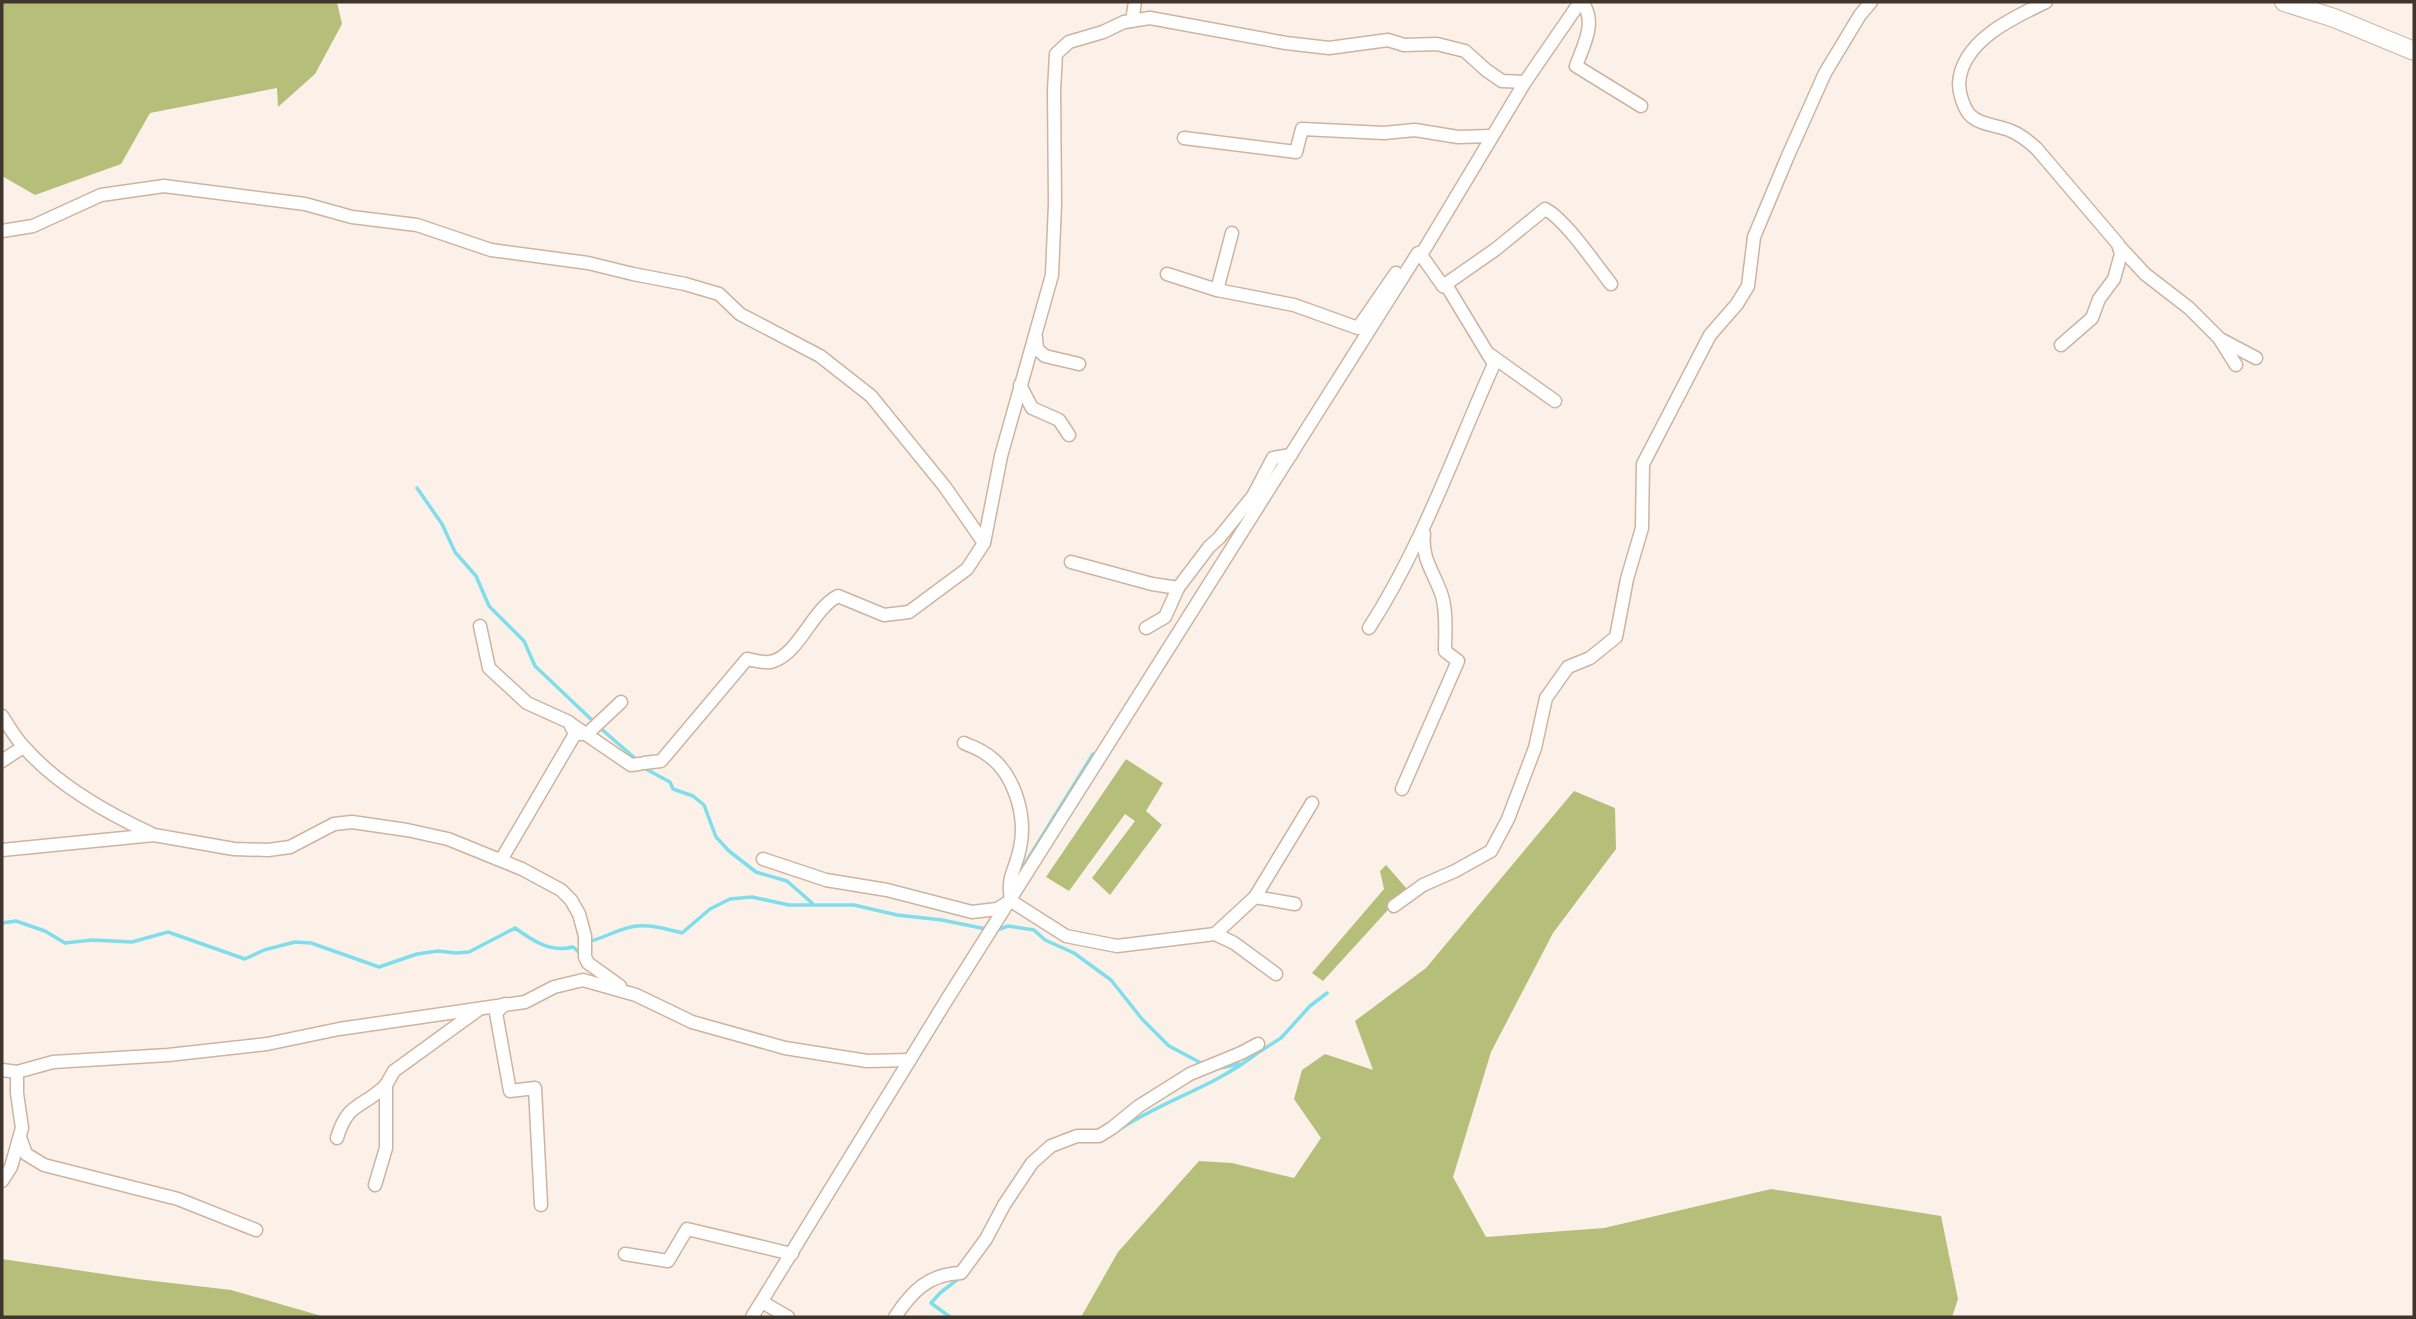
<svg xmlns="http://www.w3.org/2000/svg" width="2416" height="1319" viewBox="0 0 2416 1319" font-family="'Noto Serif',serif">
	<rect width="100%" height="100%" fill="#fcf1e9"/>
	<!-- forest -->
	<g fill="#b5bf7a">
		<polygon points="2,2 337,2 342,24 315,74 278,107 277,88 150,113 121,164 35,195 2,176"/>
		<polygon points="1126,759 1163,783 1146,811 1162,825 1110,895 1092,878 1135,821 1125,814 1069,891 1046,877"/>
		<polygon points="1574,791 1615,808 1616,849 1553,933 1491,1052 1453,1177 1486,1237 1604,1228 1771,1189 1941,1216 1958,1299 1952,1317 1081,1317 1118,1252 1199,1161 1232,1163 1294,1178 1321,1138 1294,1099 1302,1070 1325,1054 1373,1070 1355,1021 1426,968"/>
		<polygon points="1386,865 1407,889 1323,981 1312,973 1384,889 1380,871"/>
		<polygon points="2,1259 137,1279 231,1290 325,1317 2,1317"/>
	</g>
	<g fill="none" stroke-linecap="round" stroke-linejoin="round">
		<!-- stream -->
		<g stroke="#7fdeec" stroke-width="3.5">
			<polyline points="417,488 442,524 455,552 476,576 489,606 524,641 535,666 595,723"/>
			<polyline points="599,727 637,760"/>
			<polyline points="644,768 670,782 673,789 693,796 704,805 716,837 729,851 756,872 787,881 812,903"/>
			<polyline points="1018,875 1093,754"/>
			<path d="M2,923L16,921L45,931L65,943L92,940L132,942L168,932L245,959L264,950L295,942L311,943L379,967L417,954L438,951L456,953L469,952L515,928C533,941 551,953 573,947L581,954"/>
			<polyline points="1000,929 1008,926 1034,930 1045,940 1074,953 1111,980 1142,1019 1169,1046 1203,1064"/>
			<path d="M587,942C602,939 616,930 631,927C647,923 666,929 682,933L710,909L730,899L752,897L789,905H854L897,915L942,920L986,929L987,927"/>
			<polyline points="1256,1054 1281,1038 1310,1006 1327,993"/>
			<polyline points="1220,1068 1240,1064"/>
			<path d="M1117,1131C1161,1101 1214,1087 1256,1054"/>
			<polyline points="950,1317 931,1303 940,1293 962,1276"/>
		</g>
		<!-- street casing -->
		<g stroke="#ceb49f" stroke-width="15">
			<g id="street">
				<path d="M1582,2C1597,22 1584,44 1576,66L1641,106"/>
				<path d="M2046,2C2012,18 1962,41 1959,83C1959,93 1963,106 1969,114C1979,125 1996,125 2009,130C2020,134 2028,141 2036,148L2118,244L2121,254L2114,279L2099,299L2092,318L2061,345"/>
				<polyline points="1132,21 1135,2"/>
				<polyline points="1184,138 1296,152 1302,129 1384,133 1415,130 1458,137 1491,136"/>
				<polyline points="2,231 33,226 101,195 164,186 305,204 352,217 417,225 491,250 588,263 633,274 685,284 719,294 740,314 820,356 871,396 945,487 984,543"/>
				<polyline points="2120,247 2145,274 2189,308 2219,338 2236,365"/>
				<polyline points="1167,274 1217,290 1294,305 1358,328 1396,273"/>
				<path d="M1443,286L1496,249L1545,209C1565,219 1596,265 1611,284"/>
				<polyline points="1217,290 1232,233"/>
				<polyline points="1036,338 1037,349 1045,356 1079,364"/>
				<polyline points="2222,340 2256,358"/>
				<polyline points="1489,354 1555,401"/>
				<polyline points="1020,385 1032,408 1059,420 1069,435"/>
				<polyline points="1071,562 1152,584 1178,588"/>
				<polyline points="480,626 489,668 527,703 569,722 575,734 501,860"/>
				<polyline points="1146,628 1165,617 1178,588 1209,547 1219,538 1253,496 1273,458 1291,455"/>
				<path d="M1369,628C1422,546 1454,453 1494,364L1448,288L1443,286L1421,255"/>
				<path d="M2,716C9,726 15,738 24,747C57,785 105,812 150,833"/>
				<polyline points="571,724 631,765 639,764"/>
				<polyline points="579,734 587,734 621,702"/>
				<path d="M964,743C970,746 977,748 983,752C1014,770 1027,815 1020,848C1015,873 1007,873 1011,901L1066,936L1117,946L1215,934L1234,943L1276,974"/>
				<polyline points="2,761 23,747"/>
				<path d="M644,763L661,761L747,659C753,660 763,663 770,662C798,657 812,609 838,596L884,615L909,612L967,569L984,543L1001,456L1052,275L1055,204L1054,90L1056,54L1069,42L1103,32L1124,22L1150,18L1286,43L1329,48L1388,40L1404,45L1437,44L1465,51L1486,70L1502,81L1525,82"/>
				<path d="M1402,789L1458,661L1445,651C1445,634 1447,613 1442,596C1435,574 1421,559 1424,534"/>
				<polyline points="2,850 154,835 234,849 268,850 290,847 334,824 352,822 407,830 448,839 522,869 561,890 571,900 579,914 585,936 585,957 588,963 620,986"/>
				<polyline points="763,859 826,880 887,890 972,912 997,909 1007,903"/>
				<polyline points="1255,897 1295,904"/>
				<polyline points="1394,906 1423,885 1455,871 1491,851 1508,819 1535,748 1546,698 1568,667 1590,658 1616,637 1627,579 1642,528 1643,464 1710,335 1737,304 1748,286 1754,237 1787,158 1825,73 1860,15 1871,2"/>
				<polyline points="1215,934 1255,897 1312,803"/>
				<polyline points="505,1004 496,1013 510,1091 535,1088 541,1205"/>
				<polyline points="2,1070 17,1072 53,1062 168,1055 267,1044 339,1029 525,1002 554,987 583,980 636,995 692,1022 785,1048 867,1061 910,1060"/>
				<polyline points="20,1137 26,1154 44,1165 178,1199 256,1230"/>
				<path d="M337,1138C348,1101 362,1109 386,1085"/>
				<polyline points="2,1181 11,1167 22,1128 17,1093 17,1072"/>
				<polyline points="375,1185 386,1148 386,1085 394,1071 478,1010"/>
				<polyline points="625,1254 668,1261 687,1229 792,1254"/>
				<polyline points="762,1302 788,1317"/>
				<polyline points="752,1317 946,1001 1418,253 1421,255 1525,82 1580,2"/>
				<path d="M895,1317C912,1291 929,1274 961,1273L986,1239L1004,1205L1032,1163L1051,1146L1077,1136H1099L1112,1128L1139,1106L1190,1074L1241,1053L1258,1044"/>
			</g>
		</g>
		<!-- secondary casing -->
		<g stroke="#ceb49f" stroke-width="20">
			<polyline id="secondary" points="2284,2 2334,18 2414,51"/>
		</g>
		<!-- street -->
		<use href="#street" stroke="#fff" stroke-width="12"/>
		<!-- secondary -->
		<use href="#secondary" stroke="#fff" stroke-width="18"/>
	</g>
	<!-- border -->
	<rect width="2416" height="1319" fill="none" stroke="#40352d" stroke-width="7"/>
</svg>
